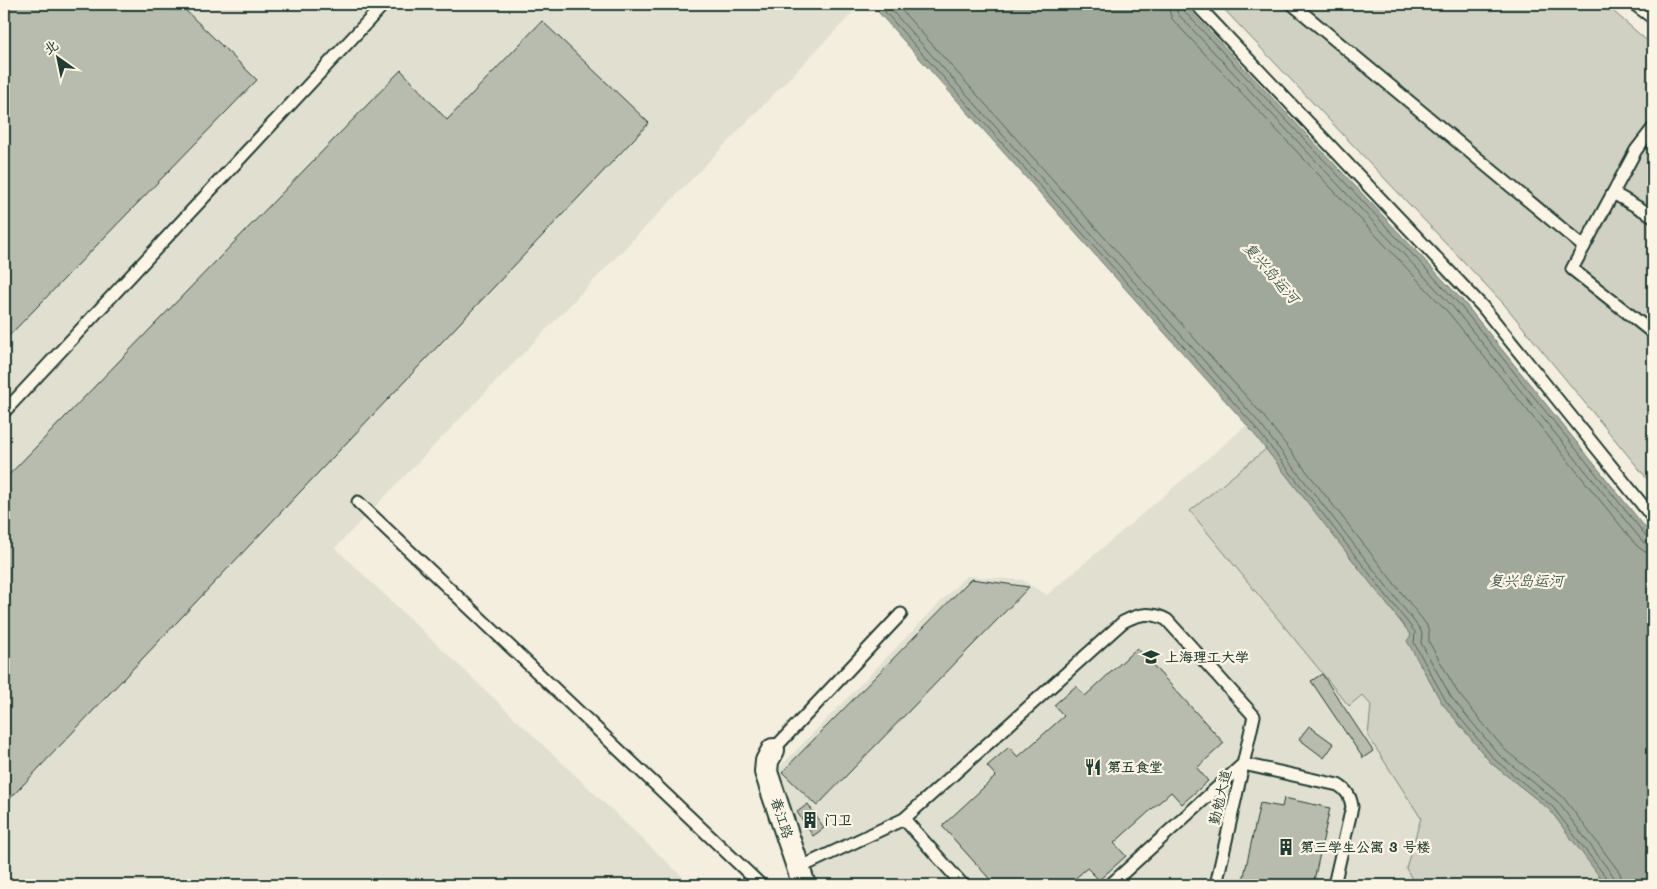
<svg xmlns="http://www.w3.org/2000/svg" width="1657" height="889" viewBox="0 0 1657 889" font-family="Mali,'LXGW WenKai TC',sans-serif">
	<rect width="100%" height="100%" fill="#f3eede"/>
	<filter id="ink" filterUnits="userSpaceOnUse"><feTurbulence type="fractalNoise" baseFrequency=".02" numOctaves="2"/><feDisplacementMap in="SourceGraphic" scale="10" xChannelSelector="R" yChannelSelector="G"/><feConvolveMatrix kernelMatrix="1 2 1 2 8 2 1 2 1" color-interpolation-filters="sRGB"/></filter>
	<g filter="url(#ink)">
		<!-- built -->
		<g fill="#e1dfd0">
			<polygon points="4,4 861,4 335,548 691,885 4,885"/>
			<polygon points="1247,425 1412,636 1442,703 1491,763 1606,885 817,885 777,770 966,576 1022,580 1047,595"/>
		</g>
		<!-- green -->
		<g fill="#d0d1c2" stroke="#78877b">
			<polygon points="1219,4 1605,4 1653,46 1653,486 1503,303"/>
			<polygon points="1266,449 1412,636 1408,642 1442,703 1491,763 1550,810 1606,885 1415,885 1406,868 1421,818 1368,736 1371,705 1362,695 1349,706 1190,511"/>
		</g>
		<!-- water -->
		<polygon fill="#a0a89b" stroke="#6c7d72" points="871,4 1184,4 1462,300 1653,537 1653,885 1606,885 1550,810 1491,763 1442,703 1407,641 1411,635 1247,425"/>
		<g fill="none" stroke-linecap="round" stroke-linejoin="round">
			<!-- shore -->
			<g stroke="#53685d" stroke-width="1">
				<polyline points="878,4 1251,422 1415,632 1414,643 1446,701 1495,760 1553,807 1608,880 1609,885"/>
				<polyline points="886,4 1255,418 1420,629 1422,634 1421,643 1451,697 1499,755 1558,802 1614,877 1616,885"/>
				<polyline points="896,4 1261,413 1426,624 1429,631 1429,642 1458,693 1505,750 1563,797 1620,873 1623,885"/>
				<polyline points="1167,4 1172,19 1448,312 1637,546 1645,552 1653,553"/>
				<polyline points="1174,4 1178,14 1453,307 1643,542 1653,546"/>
				<polyline points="1181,4 1182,9 1458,303 1647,537 1653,539"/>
			</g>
		</g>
		<!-- building -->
		<g fill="#b8bcae" stroke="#1f3d34">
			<polygon points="7,4 179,4 257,80 4,341 4,7"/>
			<polygon points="542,21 649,123 4,805 4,480 401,70 447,120"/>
			<polygon points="971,579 1029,587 817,806 782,772"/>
			<polygon points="1137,648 1224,743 1197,768 1208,781 1182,804 1171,792 1114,843 1126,856 1099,880 1087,868 1068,885 995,885 942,826 996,776 987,766 1009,747 1018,757 1064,716 1054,705 1076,686 1085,696"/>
			<polygon points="1322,674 1373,751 1363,758 1311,681"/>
			<polygon points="1309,726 1334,744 1324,758 1299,739"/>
			<polygon points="1284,798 1330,808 1313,885 1242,885 1260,803 1282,807"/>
			<polygon points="808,804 824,828 813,836 797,812"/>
		</g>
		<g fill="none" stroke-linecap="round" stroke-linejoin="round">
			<!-- service casing -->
			<g stroke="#1f3d34" stroke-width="15">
				<g id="service">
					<polyline points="1196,4 1482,306 1653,518"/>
					<polyline points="1292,4 1584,247"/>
					<polyline points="1634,4 1653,18"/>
					<polyline points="1653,128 1636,150 1572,269 1653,333"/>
					<polyline points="1613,193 1653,216"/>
					<polyline points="4,412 384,4"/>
					<polyline points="358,502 761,885"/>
					<polyline points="773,750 901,614"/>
					<path d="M904,819L1123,622C1138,614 1151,611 1167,620L1254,716L1216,885"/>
					<polyline points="799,868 904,819 963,885"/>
					<path d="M1110,885L1243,764L1338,785C1347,790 1351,797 1352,807L1334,885"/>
				</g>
			</g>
			<!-- minor casing -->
			<g stroke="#1f3d34" stroke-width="26">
				<polyline id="minor" points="773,750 767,761 766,772 804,885"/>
			</g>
			<!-- service -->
			<use href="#service" stroke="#fcf5e5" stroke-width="11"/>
			<!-- minor -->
			<use href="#minor" stroke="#fcf5e5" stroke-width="22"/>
		</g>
	</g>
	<!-- icons -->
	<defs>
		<g id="university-bare" transform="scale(1.35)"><path d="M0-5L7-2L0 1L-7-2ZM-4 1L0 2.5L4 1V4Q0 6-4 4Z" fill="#1f3d34" stroke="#fcf5e5" stroke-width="2.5" paint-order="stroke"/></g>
		<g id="restaurant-bare" transform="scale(1.35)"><path d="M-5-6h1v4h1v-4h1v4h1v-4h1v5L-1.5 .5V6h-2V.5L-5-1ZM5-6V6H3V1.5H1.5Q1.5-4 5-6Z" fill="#1f3d34" stroke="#fcf5e5" stroke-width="2.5" paint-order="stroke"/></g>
		<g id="building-bare" transform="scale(1.35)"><path d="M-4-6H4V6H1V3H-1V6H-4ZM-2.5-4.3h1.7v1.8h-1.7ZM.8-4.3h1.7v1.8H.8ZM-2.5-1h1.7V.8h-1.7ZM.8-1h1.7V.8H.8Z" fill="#1f3d34" stroke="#fcf5e5" stroke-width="2.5" paint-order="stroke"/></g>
	</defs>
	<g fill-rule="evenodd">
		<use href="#university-bare" x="1151" y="657"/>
		<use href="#restaurant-bare" x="1093" y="767"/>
		<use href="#building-bare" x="810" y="820"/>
		<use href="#building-bare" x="1286" y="847"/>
	</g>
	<g text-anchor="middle" stroke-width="4.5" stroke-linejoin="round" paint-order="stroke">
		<!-- poi labels -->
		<g font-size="14" font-weight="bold" fill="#1f3d34" stroke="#fcf5e5" text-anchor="start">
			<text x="1165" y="662">上海理工大学</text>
			<text x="1107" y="772">第五食堂</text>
			<text x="824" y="825">门卫</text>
			<text x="1300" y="852">第三学生公寓 3 号楼</text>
		</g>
		<!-- street labels -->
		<g font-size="14" fill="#1f3d34" stroke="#fcf5e5">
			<text transform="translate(1220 797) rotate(-77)" y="5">勤勉大道</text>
			<text transform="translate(782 818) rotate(72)" y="5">春江路</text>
		</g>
		<!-- water labels -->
		<g font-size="15" font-style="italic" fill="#465d53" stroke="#fcf5e5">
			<text transform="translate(1271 273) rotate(49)" y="5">复兴岛运河</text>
			<text x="1526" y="586">复兴岛运河</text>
		</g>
	</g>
	<!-- margin -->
	<rect width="1657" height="889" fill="none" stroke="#fcf5e5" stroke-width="20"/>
	<rect x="10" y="10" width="1637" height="869" fill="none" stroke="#1f3d34" stroke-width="2" filter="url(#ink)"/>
	<!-- north arrow -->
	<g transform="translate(58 58) rotate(327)" stroke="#fcf5e5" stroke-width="4" paint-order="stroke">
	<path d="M0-4L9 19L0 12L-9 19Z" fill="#1f3d34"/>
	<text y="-8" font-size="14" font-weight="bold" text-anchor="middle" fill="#1f3d34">北</text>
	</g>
</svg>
